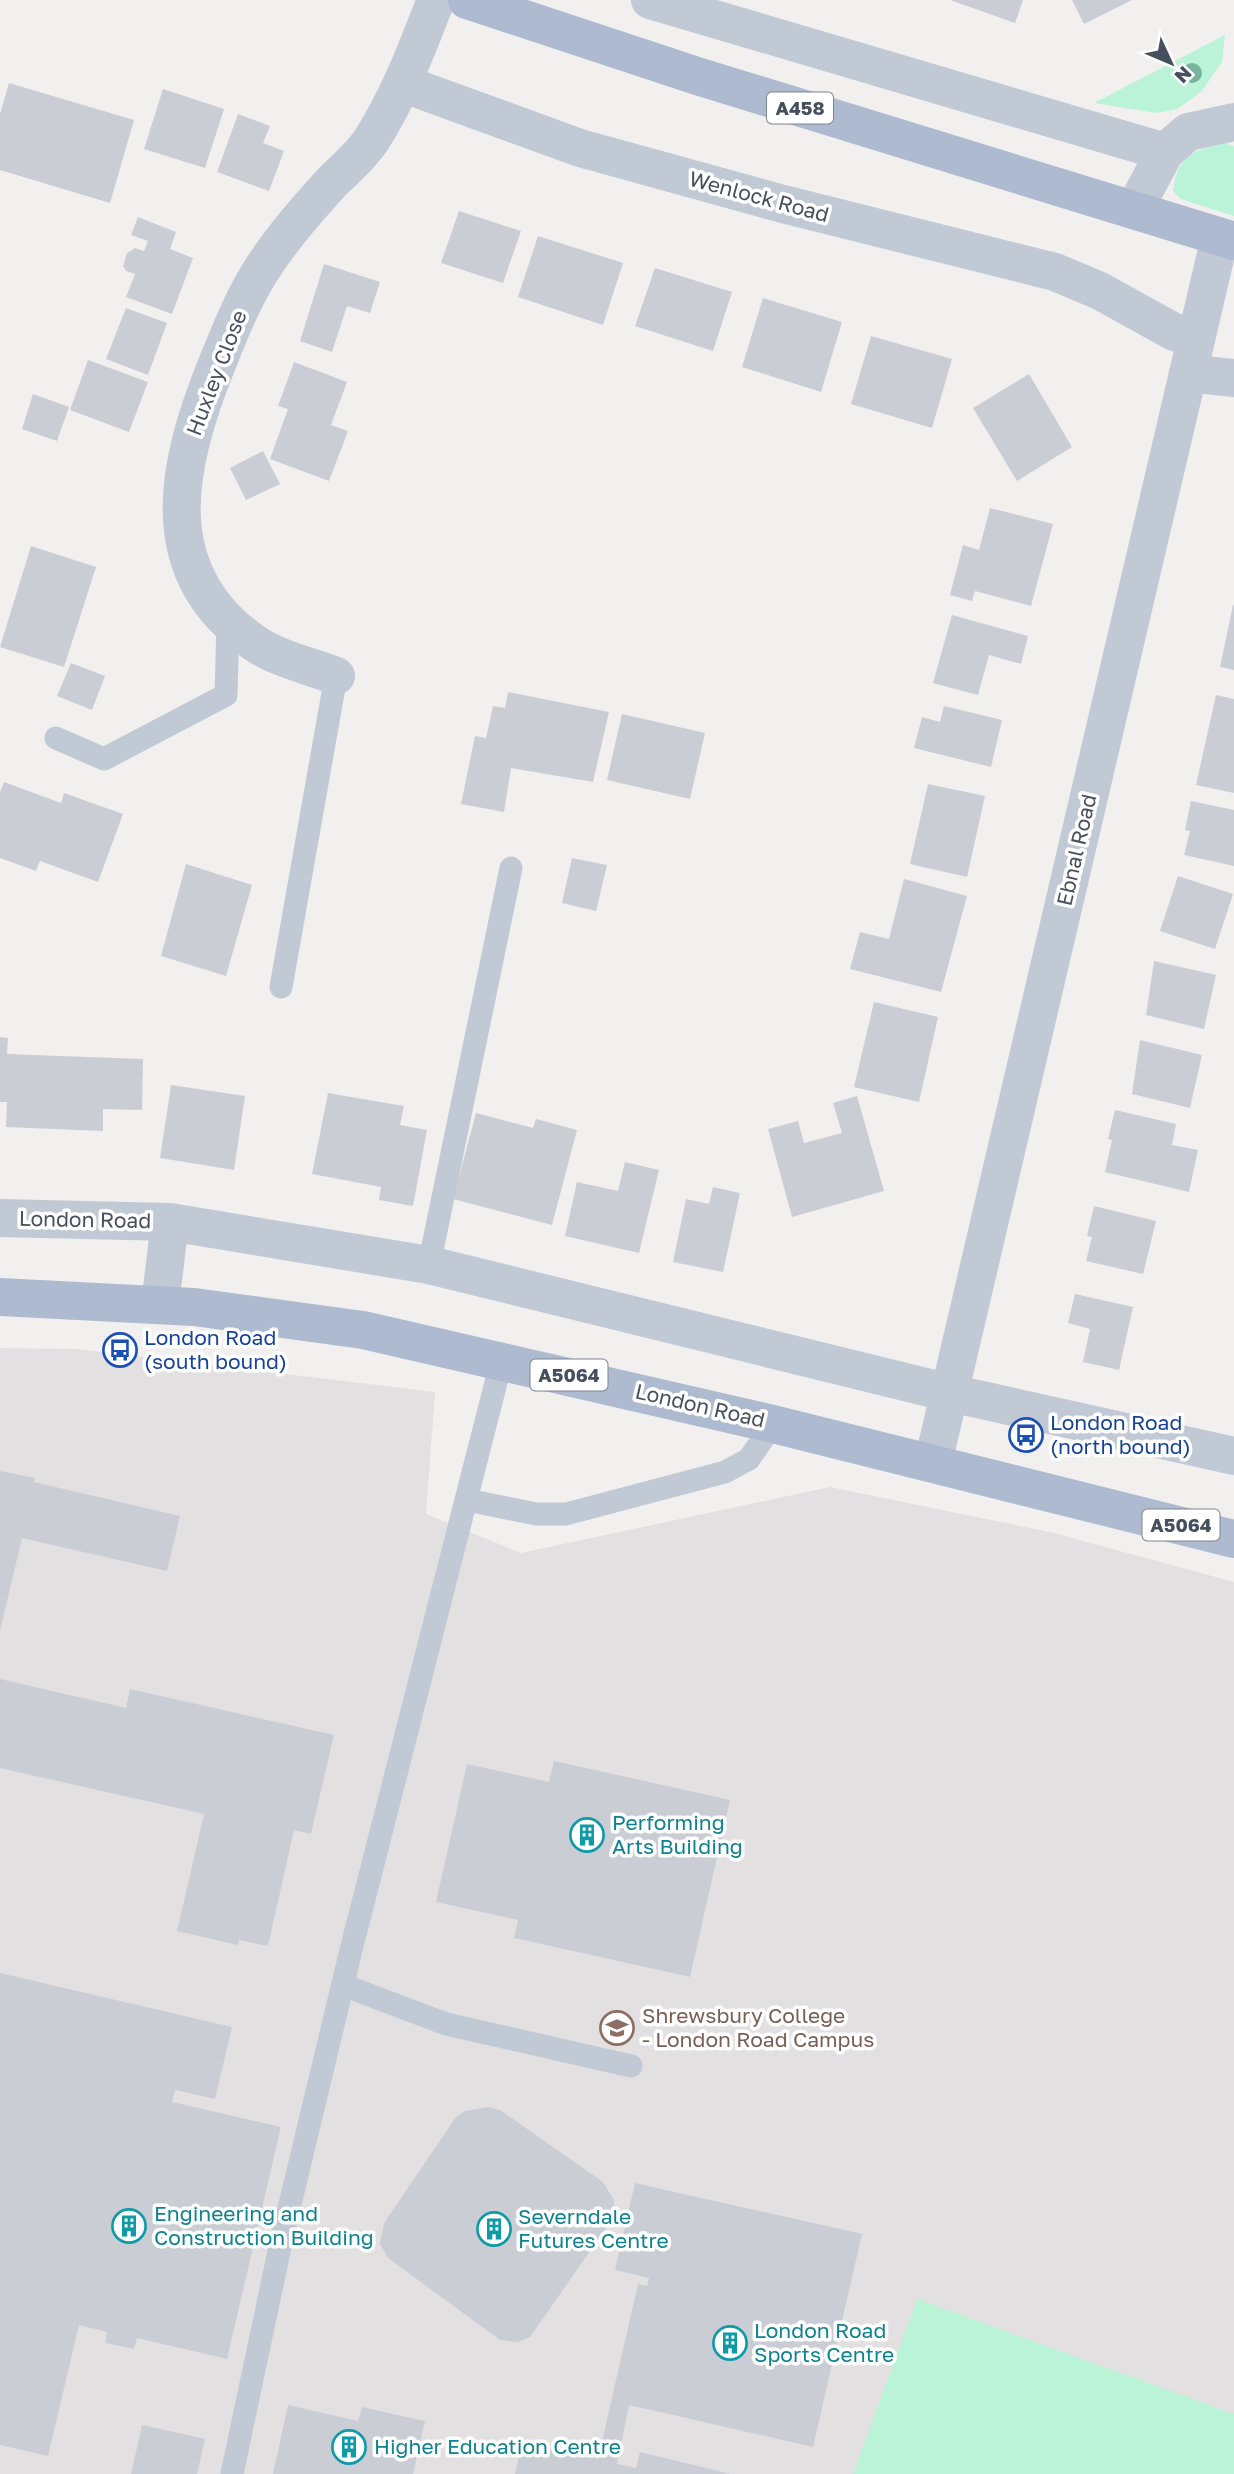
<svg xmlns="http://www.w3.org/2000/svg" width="1234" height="2474" viewBox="0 0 1234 2474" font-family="'Golos Text',sans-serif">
	<rect width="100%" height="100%" fill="#f2efef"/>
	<!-- education -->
	<polygon fill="#e3e0e1" points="0,1348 77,1349 435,1392 426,1514 521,1553 830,1487 1054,1533 1234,1582 1234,2474 0,2474"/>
	<!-- green -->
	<g fill="#baf3d7">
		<polygon points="1225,35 1222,62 1201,92 1177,109 1157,113 1094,103"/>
		<path d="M1225,143L1234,146V216L1181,199L1173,191C1177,156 1194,149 1225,143Z"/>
		<polygon points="917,2299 1234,2414 1234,2474 853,2474"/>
	</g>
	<!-- building -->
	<g fill="#cbcdd5">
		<polygon points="950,0 1023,0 1015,23"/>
		<polygon points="1072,0 1132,0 1084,24"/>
		<polygon points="9,83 134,120 110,203 0,170 0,114"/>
		<polygon points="163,89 224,109 205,168 144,149"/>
		<polygon points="238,114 270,126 263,143 284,151 269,191 217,172"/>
		<polygon points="459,211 521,231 503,283 441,263"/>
		<polygon points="138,217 176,232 170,249 193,258 172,314 126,297 135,274 126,271 123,266 127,253 135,248 144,251 148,241 131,235"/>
		<polygon points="538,236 623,263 603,325 518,297"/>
		<polygon points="324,264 380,282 370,313 347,306 332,352 300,341"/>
		<polygon points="655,268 732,292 713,351 635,326"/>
		<polygon points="763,298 842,322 821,392 742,367"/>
		<polygon points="126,308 167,323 148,375 106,359"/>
		<polygon points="871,336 952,359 932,428 851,404"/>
		<polygon points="88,360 148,382 129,432 70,410"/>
		<polygon points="294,362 347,382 331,425 348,431 329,481 270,459 288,409 278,406"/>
		<polygon points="1029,374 1072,447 1017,481 973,408"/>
		<polygon points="33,394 69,407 57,441 22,429"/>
		<polygon points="263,451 280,484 246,500 230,468"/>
		<polygon points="990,508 1053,524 1031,606 975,591 972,601 950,595 963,545 979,550"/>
		<polygon points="31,546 96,567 64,667 0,647"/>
		<polygon points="1233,605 1234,605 1234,670 1220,667"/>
		<polygon points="952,615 1028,636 1021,664 989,655 978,695 933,683"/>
		<polygon points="71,663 105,676 92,710 57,696"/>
		<polygon points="508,692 609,712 593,782 511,768 504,812 461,804 475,736 486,738 493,706 505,708"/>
		<polygon points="1216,695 1234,699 1234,793 1196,785"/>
		<polygon points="944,706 1002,720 991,767 914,748 922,717 940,722"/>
		<polygon points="622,714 705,733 690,799 607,780"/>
		<polygon points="4,782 61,803 64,793 123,814 98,882 40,861 36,871 0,858 0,792"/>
		<polygon points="928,784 985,796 967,877 910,864"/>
		<polygon points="1191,801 1234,810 1234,866 1184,855 1190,831 1185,830"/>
		<polygon points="572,858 607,865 596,911 562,903"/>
		<polygon points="186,864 252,885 226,976 161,956"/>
		<polygon points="1178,876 1233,894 1215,949 1160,931"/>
		<polygon points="904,879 967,896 941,992 850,969 860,932 889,939"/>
		<polygon points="1154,961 1216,975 1204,1029 1146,1015"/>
		<polygon points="874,1002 938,1017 919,1102 854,1087"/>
		<polygon points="0,1037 8,1038 7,1054 143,1059 142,1110 103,1109 103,1131 6,1127 7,1102 0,1102"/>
		<polygon points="1140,1040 1202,1055 1190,1108 1132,1094"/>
		<polygon points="171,1085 245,1096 234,1170 160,1158"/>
		<polygon points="328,1093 404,1106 400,1125 427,1130 413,1206 379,1200 381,1187 312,1174"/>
		<polygon points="857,1096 884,1191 792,1217 768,1129 798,1121 804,1143 842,1133 833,1103"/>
		<polygon points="1115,1110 1176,1124 1172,1145 1198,1150 1189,1192 1105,1172 1112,1140 1108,1139"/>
		<polygon points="476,1113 533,1128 536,1119 577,1130 552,1225 453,1199"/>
		<polygon points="625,1162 659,1170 639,1253 565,1236 577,1182 618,1191"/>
		<polygon points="713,1187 740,1193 723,1272 673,1262 686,1199 709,1204"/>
		<polygon points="1094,1206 1156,1221 1143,1274 1086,1261 1092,1237 1087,1236"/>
		<polygon points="1075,1294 1133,1307 1119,1370 1083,1362 1090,1329 1068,1323"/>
		<polygon points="0,1471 35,1478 34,1482 180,1516 167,1571 22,1538 0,1631"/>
		<polygon points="0,1679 126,1708 130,1689 334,1735 311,1834 294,1830 268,1946 239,1940 238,1945 177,1931 204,1814 0,1768"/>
		<polygon points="554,1761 730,1800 690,1977 514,1938 518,1920 436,1902 467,1764 549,1782"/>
		<polygon points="0,1973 232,2027 215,2099 175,2090 172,2102 281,2127 227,2359 137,2338 134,2349 105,2343 107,2332 79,2325 48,2456 0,2445"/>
		<polygon points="488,2107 500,2110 603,2182 614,2200 614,2213 609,2224 530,2337 518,2342 500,2340 388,2258 380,2244 384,2223 456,2117 465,2111"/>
		<polygon points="635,2183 862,2234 813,2447 629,2405 617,2464 636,2468 640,2452 731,2474 515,2474 522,2443 598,2459 638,2284 647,2286 649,2278 615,2270"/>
		<polygon points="288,2405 358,2421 362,2407 425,2421 413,2474 273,2474"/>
		<polygon points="142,2425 205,2439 197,2474 131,2474"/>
	</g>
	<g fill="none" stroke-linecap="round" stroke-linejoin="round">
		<!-- service -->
		<g stroke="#c1c9d5" stroke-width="23">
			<polyline points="56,738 104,759 226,695 228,621"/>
			<polyline points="281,987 336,676"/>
			<polyline points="429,1265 511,868"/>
			<polyline points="467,1500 536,1514 566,1514 725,1472 749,1459 773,1424"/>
			<polyline points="343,1985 446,2024 631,2066"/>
			<polyline points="232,2474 281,2242 351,1950 502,1359"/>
		</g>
		<!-- minor -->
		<g stroke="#c1c9d5" stroke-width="38">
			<polyline points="650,0 1165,152"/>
			<polyline points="404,84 580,148 783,204 1055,272 1100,291 1174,332 1196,339"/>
			<polyline points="1135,208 1165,152 1188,132 1234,122"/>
			<polyline points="1188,373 1234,378"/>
			<path d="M336,676C310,666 275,658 253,642C151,571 177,462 217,364C231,329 246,291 268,260C286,233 310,206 332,182C345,169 362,155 372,139C400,95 417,48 436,0"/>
			<polyline points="0,1218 170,1222 429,1265 950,1393 1234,1456"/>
			<polyline points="160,1305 170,1222"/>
			<polyline points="933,1463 1220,237"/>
		</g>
		<!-- primary -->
		<g stroke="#adbad0" stroke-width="38">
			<polyline points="467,0 697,76 1234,241"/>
			<polyline points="0,1297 194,1307 363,1330 773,1424 1234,1539"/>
		</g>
	</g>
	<!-- trees -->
	<circle fill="#76b59c" cx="1192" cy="73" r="10"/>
	<!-- icons -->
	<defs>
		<g id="bus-ring" transform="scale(1.75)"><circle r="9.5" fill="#fff" stroke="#1a4fb4" stroke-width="1.5"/><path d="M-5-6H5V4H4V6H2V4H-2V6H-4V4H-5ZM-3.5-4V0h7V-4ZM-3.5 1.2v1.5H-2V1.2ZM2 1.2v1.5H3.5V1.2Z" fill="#1a4fb4"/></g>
		<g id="building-ring" transform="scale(1.75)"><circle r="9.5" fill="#fff" stroke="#0f9aa8" stroke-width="1.5"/><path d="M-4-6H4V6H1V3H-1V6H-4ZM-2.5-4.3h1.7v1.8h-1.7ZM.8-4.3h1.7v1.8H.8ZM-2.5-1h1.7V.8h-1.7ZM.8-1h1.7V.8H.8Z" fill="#0f9aa8"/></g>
		<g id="university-ring" transform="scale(1.75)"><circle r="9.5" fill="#fff" stroke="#8d6e63" stroke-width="1.5"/><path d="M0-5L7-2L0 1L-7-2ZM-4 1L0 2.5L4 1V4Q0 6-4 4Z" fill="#8d6e63"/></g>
	</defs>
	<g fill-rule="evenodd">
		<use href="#bus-ring" x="120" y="1350"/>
		<use href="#bus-ring" x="1026" y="1435"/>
		<use href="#building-ring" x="587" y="1835"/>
		<use href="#university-ring" x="617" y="2028"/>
		<use href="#building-ring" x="129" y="2226"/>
		<use href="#building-ring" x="494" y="2229"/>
		<use href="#building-ring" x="730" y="2343"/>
		<use href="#building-ring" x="349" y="2447"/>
	</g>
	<g text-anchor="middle" stroke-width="7" stroke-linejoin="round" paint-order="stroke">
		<!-- shield labels -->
		<g fill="#fff" stroke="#7e848e" stroke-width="2">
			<rect x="767" y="92.5" width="66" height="31" rx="5"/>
			<rect x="530.5" y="1359.5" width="77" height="31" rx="5"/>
			<rect x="1142.5" y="1509.5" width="77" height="31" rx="5"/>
		</g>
		<g font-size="19" font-weight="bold" fill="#464f5e">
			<text x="800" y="115">A458</text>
			<text x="569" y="1382">A5064</text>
			<text x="1181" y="1532">A5064</text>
		</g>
		<!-- street labels -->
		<g font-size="21" fill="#464f5e" stroke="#fff">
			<text transform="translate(759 197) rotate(15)" y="7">Wenlock Road</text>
			<text transform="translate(217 373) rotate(-69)" y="7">Huxley Close</text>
			<text transform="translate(1077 850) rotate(-77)" y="7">Ebnal Road</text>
			<text transform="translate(85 1220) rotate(1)" y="7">London Road</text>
			<text transform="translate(700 1406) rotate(13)" y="7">London Road</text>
		</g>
		<!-- transit labels -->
		<g font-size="21" fill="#164399" stroke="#fff" text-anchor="start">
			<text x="144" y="1345">London Road<tspan x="144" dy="24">(south bound)</tspan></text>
			<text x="1050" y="1430">London Road<tspan x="1050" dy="24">(north bound)</tspan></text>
		</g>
		<!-- culture labels -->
		<g font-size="21" fill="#0d838f" stroke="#fff" text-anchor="start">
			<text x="612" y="1830">Performing<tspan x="612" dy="24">Arts Building</tspan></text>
			<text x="154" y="2221">Engineering and<tspan x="154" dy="24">Construction Building</tspan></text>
			<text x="518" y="2224">Severndale<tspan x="518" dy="24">Futures Centre</tspan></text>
			<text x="754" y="2338">London Road<tspan x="754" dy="24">Sports Centre</tspan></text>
			<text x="374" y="2454">Higher Education Centre</text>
		</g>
		<!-- education labels -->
		<g font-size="21" fill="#785e54" stroke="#fff" text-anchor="start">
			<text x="642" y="2023">Shrewsbury College<tspan x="642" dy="24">- London Road Campus</tspan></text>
		</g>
	</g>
	<!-- north arrow -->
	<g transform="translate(1171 63) rotate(134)" stroke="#ffffff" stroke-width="5" paint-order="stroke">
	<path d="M0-5L12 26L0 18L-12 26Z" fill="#464f5e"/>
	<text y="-10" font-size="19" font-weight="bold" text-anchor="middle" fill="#464f5e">N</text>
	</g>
</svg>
